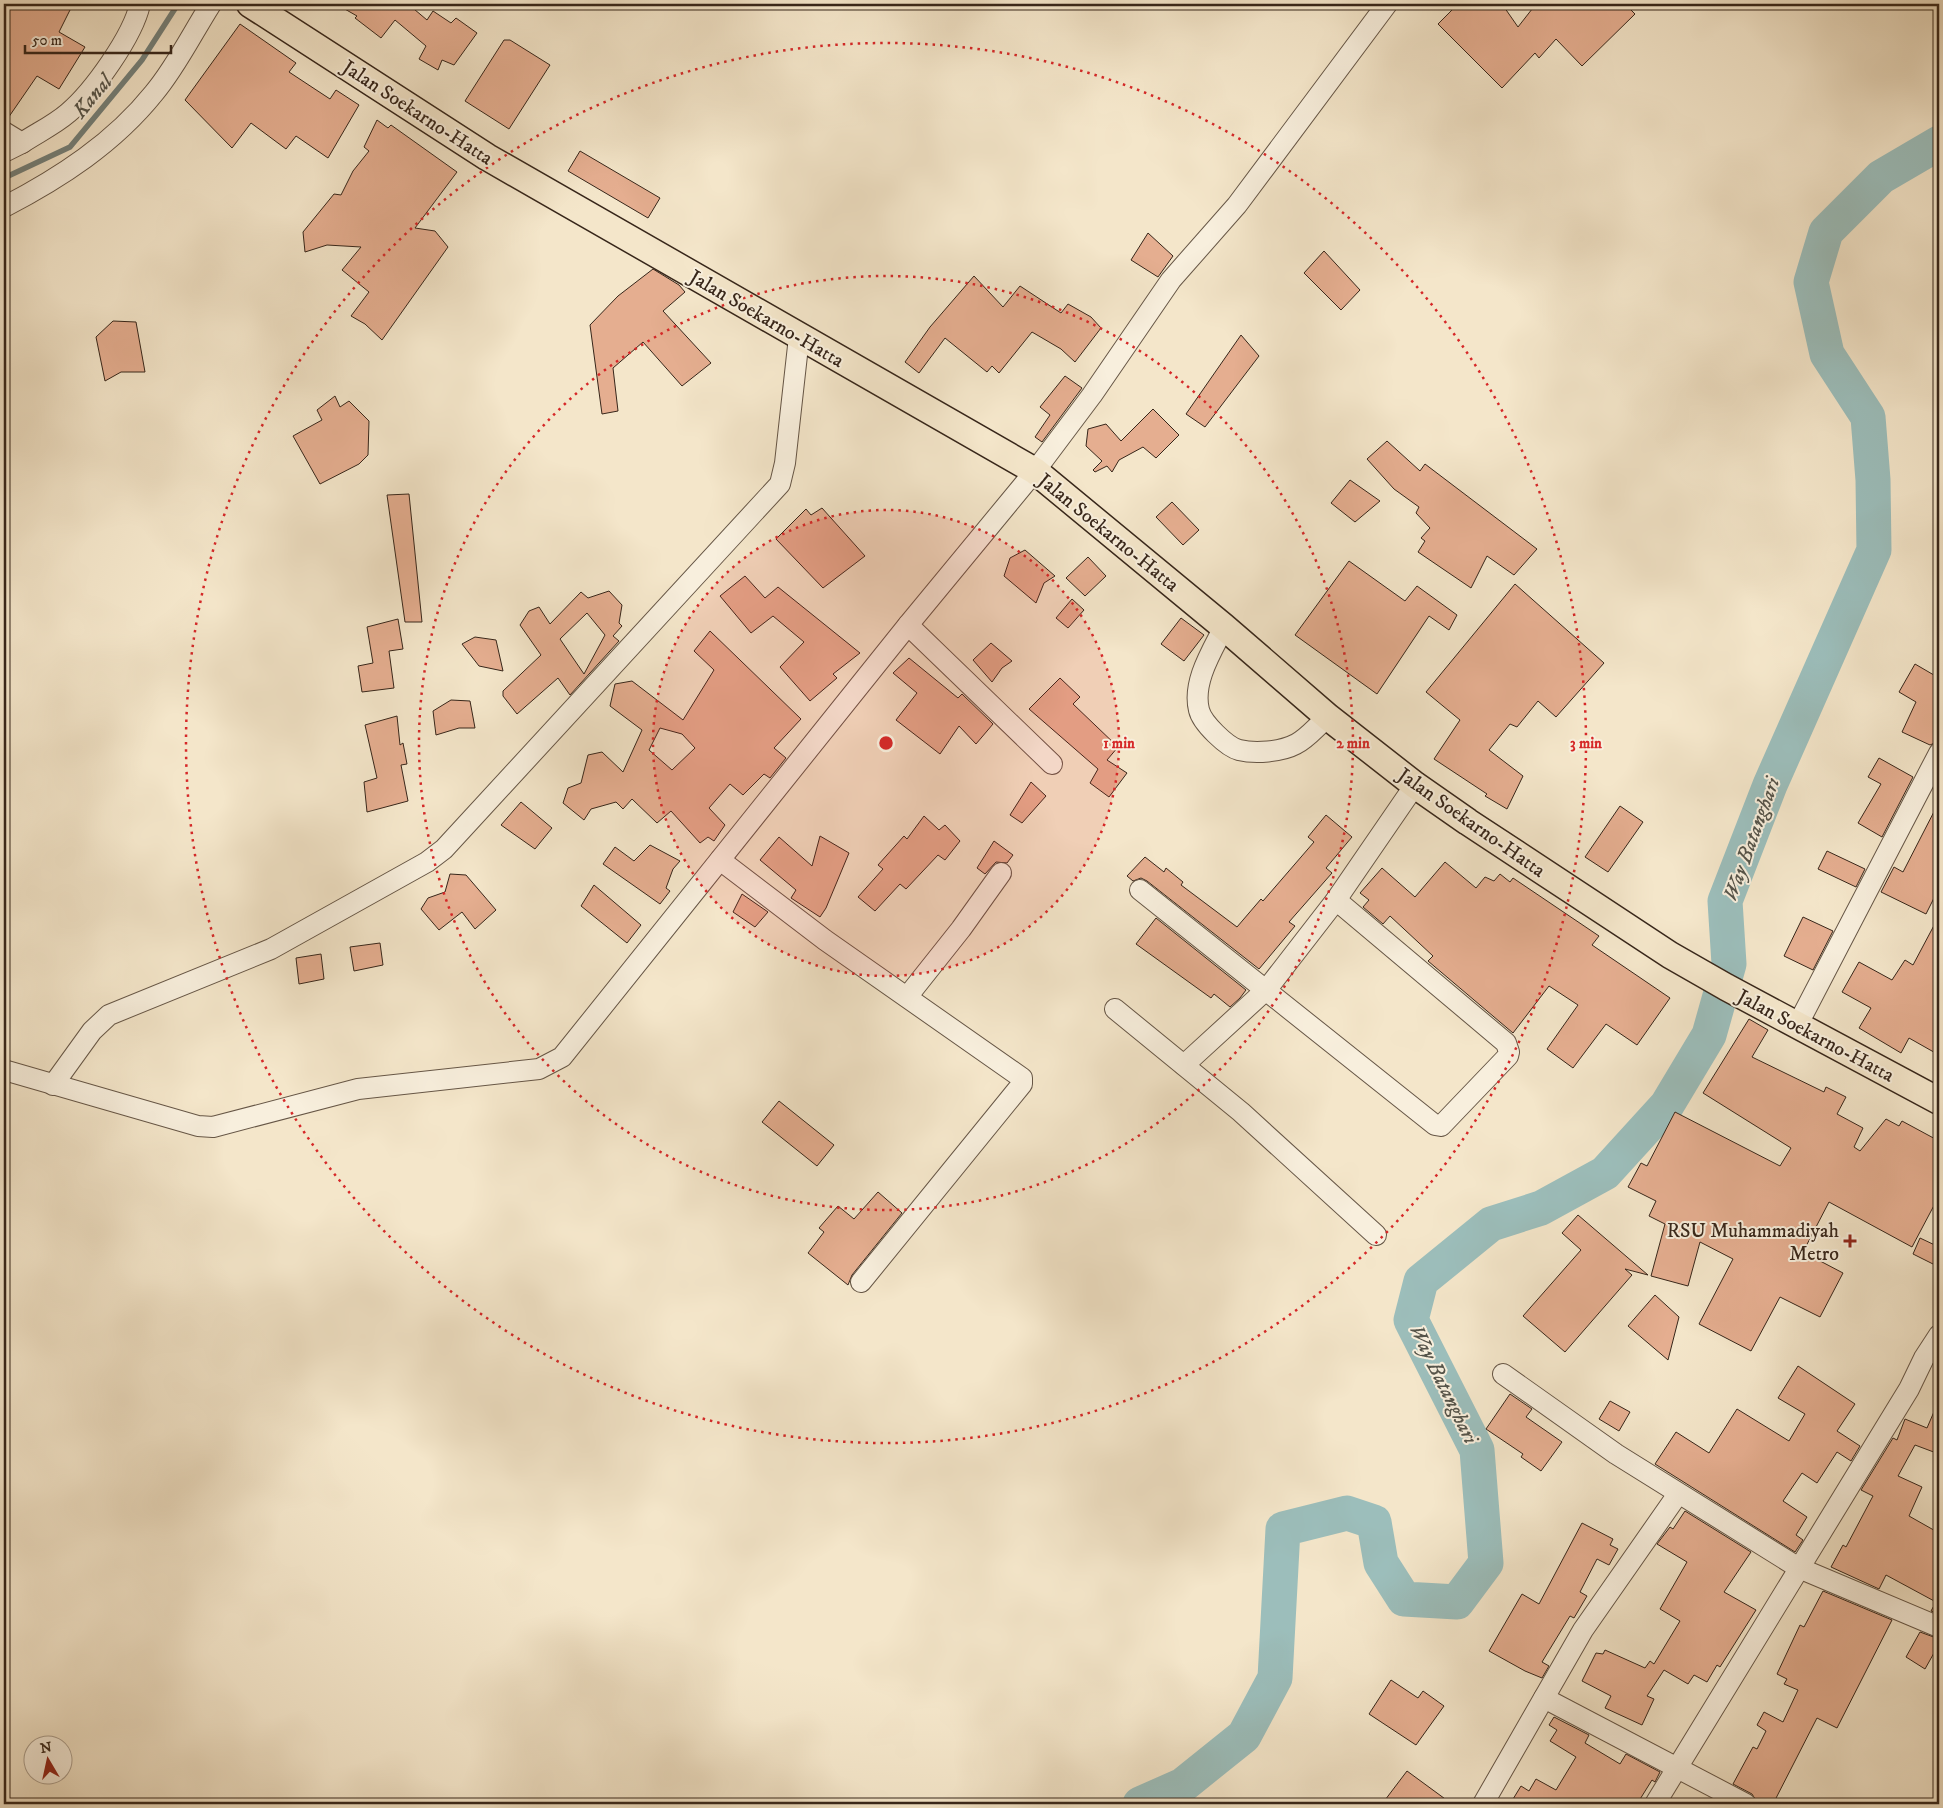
<svg xmlns="http://www.w3.org/2000/svg" width="1943" height="1808" viewBox="0 0 1943 1808" font-family="'IM FELL DW Pica',serif">
	<rect width="100%" height="100%" fill="#f4e6ca"/>
	<filter id="stains"><feTurbulence type="fractalNoise" baseFrequency=".004" numOctaves="4"/><feColorMatrix values="0 0 0 0 .2 0 0 0 0 .09 0 0 0 0 .02 0 0 0 .5 -.17"/></filter>
	<radialGradient id="worn" r=".72"><stop offset=".6" stop-color="#630" stop-opacity="0"/><stop offset="1" stop-color="#630" stop-opacity=".3"/></radialGradient>
	<g fill="none" stroke-linecap="round" stroke-linejoin="round">
		<!-- stream -->
		<polyline stroke="#74817b" stroke-width="5.5" points="4,178 70,147 142,60 178,4"/>
		<!-- river -->
		<polyline stroke="#9cbebb" stroke-width="35" points="1140,1804 1183,1785 1244,1736 1275,1678 1283,1529 1347,1513 1374,1522 1381,1563 1404,1599 1457,1602 1486,1563 1477,1450 1411,1320 1421,1281 1491,1224 1541,1208 1605,1173 1667,1105 1709,1035 1729,964 1725,901 1770,785 1874,550 1873,480 1868,417 1827,354 1811,282 1826,232 1881,177 1939,143"/>
	</g>
	<!-- building -->
	<g fill="#e5ae90" stroke="#37261a" fill-rule="evenodd">
		<polygon points="4,4 73,4 59,32 85,47 59,89 37,76 6,121 4,120"/>
		<polygon points="336,4 408,4 427,20 433,11 451,23 456,18 477,33 454,65 442,60 438,70 419,59 426,46 395,20 381,38 355,18 357,16"/>
		<polygon points="1458,4 1502,4 1518,27 1536,4 1625,4 1635,14 1582,66 1556,39 1539,58 1535,53 1502,88 1438,24"/>
		<polygon points="240,24 296,63 289,72 330,99 336,90 359,105 328,158 296,136 286,149 251,123 232,148 185,100"/>
		<polygon points="504,40 510,40 550,65 509,129 465,101"/>
		<polygon points="377,120 388,128 391,125 457,172 415,228 435,231 448,247 382,340 365,324 351,316 369,292 342,270 361,247 327,245 305,252 303,232 334,194 341,195 353,171 369,151 364,147"/>
		<polygon points="580,151 660,198 648,218 568,171"/>
		<polygon points="1148,233 1173,256 1158,277 1131,260"/>
		<polygon points="1324,251 1360,290 1341,310 1304,273"/>
		<polygon points="653,269 679,285 685,292 663,311 711,363 682,386 643,342 613,368 618,411 602,414 590,325 618,296"/>
		<polygon points="974,276 1003,307 1020,286 1061,313 1068,304 1091,317 1101,328 1075,362 1061,349 1032,332 999,373 992,366 987,372 945,338 919,373 905,362 930,327"/>
		<polygon points="113,321 136,322 145,372 121,372 105,381 96,337"/>
		<polygon points="1241,335 1259,356 1205,427 1186,414"/>
		<polygon points="1065,376 1082,388 1042,442 1035,437 1050,415 1040,407"/>
		<polygon points="335,396 340,407 349,401 369,421 368,455 359,464 320,484 293,436 322,420 317,410"/>
		<polygon points="1153,409 1179,435 1156,458 1143,447 1119,460 1112,472 1107,466 1095,472 1093,470 1102,461 1086,446 1088,429 1106,424 1121,441"/>
		<polygon points="1387,441 1420,471 1425,464 1537,549 1514,575 1487,556 1471,588 1418,552 1425,541 1421,538 1430,528 1416,513 1419,507 1394,489 1367,459"/>
		<polygon points="1350,480 1380,501 1355,522 1331,503"/>
		<polygon points="409,494 422,622 405,622 387,495"/>
		<polygon points="1172,502 1199,530 1183,545 1156,517"/>
		<polygon points="822,508 865,556 823,588 776,539 806,509 811,515"/>
		<polygon points="1025,550 1055,576 1044,583 1036,603 1004,576 1010,558"/>
		<polygon points="1088,557 1106,576 1085,596 1066,578"/>
		<polygon points="1349,561 1405,601 1417,586 1457,615 1449,630 1429,616 1377,694 1295,635"/>
		<polygon points="745,576 765,598 778,587 860,653 833,674 837,678 810,701 780,667 804,642 773,616 751,633 720,596"/>
		<polygon points="1515,584 1604,663 1556,717 1538,701 1517,727 1510,724 1489,750 1523,776 1507,809 1485,796 1487,794 1434,759 1460,720 1426,692"/>
		<path d="M609,591L622,605L619,623L622,626L613,636L619,641L570,695L558,678L517,714L503,696V691L541,655L520,625L529,611L539,607L550,624L581,592L588,598ZM587,613L605,635L584,674L560,639Z"/>
		<polygon points="1072,599 1084,610 1068,628 1056,618"/>
		<polygon points="1181,618 1204,635 1184,661 1161,644"/>
		<polygon points="398,619 403,649 389,651 394,688 362,692 358,666 373,663 367,627"/>
		<path d="M710,631L801,719L774,748L786,758L770,778L764,774L743,795L730,784L709,808L725,825L714,841L708,837L700,843L671,811L657,823L632,799L623,809L616,802L591,809L584,820L563,803L568,788L581,783L588,755L602,752L623,772L642,730L610,706L615,684L632,681L683,720L714,670L694,651ZM660,728L682,734L695,748L672,770L649,750Z"/>
		<polygon points="475,637 496,640 503,671 479,666 462,644"/>
		<polygon points="991,643 1012,661 1002,668 992,682 973,660"/>
		<polygon points="909,658 958,698 962,694 993,724 976,744 959,726 940,754 896,720 917,693 893,673"/>
		<polygon points="1915,664 1939,678 1939,741 1930,745 1902,732 1916,702 1899,692"/>
		<polygon points="1060,678 1080,697 1073,704 1118,747 1107,760 1127,773 1109,797 1090,783 1098,769 1029,709"/>
		<polygon points="451,700 470,701 475,728 459,728 436,735 433,711"/>
		<polygon points="397,716 400,745 403,743 407,764 401,765 408,801 367,812 364,782 377,778 365,725"/>
		<polygon points="1879,758 1913,777 1882,837 1858,823 1881,784 1868,777"/>
		<polygon points="1031,782 1046,796 1022,823 1010,815"/>
		<polygon points="521,802 552,828 535,849 501,825"/>
		<polygon points="1939,802 1939,888 1926,914 1881,892 1894,867 1903,872"/>
		<polygon points="1620,806 1643,822 1608,872 1585,857"/>
		<polygon points="1326,815 1352,837 1326,868 1332,873 1289,922 1295,926 1259,969 1147,881 1141,878 1133,881 1127,876 1145,857 1164,872 1166,868 1183,882 1181,885 1237,927 1261,899 1263,901 1314,842 1308,837"/>
		<polygon points="924,816 939,830 945,825 960,841 945,860 938,855 906,889 900,884 875,911 858,897 883,869 878,865 904,836 907,839"/>
		<polygon points="820,836 849,853 826,908 820,917 791,898 796,890 760,860 779,837 812,866"/>
		<polygon points="994,841 1013,855 1007,863 996,862 985,874 977,868"/>
		<polygon points="650,845 680,861 673,869 666,888 670,891 660,904 603,864 615,847 634,861"/>
		<polygon points="1827,851 1865,869 1856,887 1818,869"/>
		<polygon points="1445,862 1476,888 1485,877 1494,881 1500,874 1510,882 1513,878 1599,936 1592,945 1670,998 1637,1045 1606,1024 1573,1068 1547,1049 1578,1005 1549,986 1513,1033 1428,961 1433,956 1390,916 1383,924 1363,907 1369,900 1360,893 1382,868 1415,897"/>
		<polygon points="450,874 466,875 496,910 475,929 462,912 439,930 421,909 428,898 445,892"/>
		<polygon points="594,885 641,925 627,943 581,906"/>
		<polygon points="742,894 768,912 755,927 733,912"/>
		<polygon points="1939,916 1939,1055 1909,1038 1901,1053 1859,1028 1871,1008 1842,992 1859,962 1892,980 1905,960 1913,965"/>
		<polygon points="1803,917 1833,931 1813,970 1784,956"/>
		<polygon points="1156,918 1246,990 1240,998 1230,1007 1214,994 1211,998 1136,944"/>
		<polygon points="380,943 383,965 354,971 350,947"/>
		<polygon points="321,954 324,979 299,984 296,958"/>
		<polygon points="1749,1019 1768,1030 1752,1057 1824,1092 1826,1087 1846,1097 1837,1114 1863,1128 1854,1147 1860,1151 1886,1119 1899,1126 1902,1121 1939,1141 1939,1196 1912,1247 1829,1202 1803,1252 1843,1273 1820,1317 1780,1297 1751,1351 1699,1324 1733,1259 1700,1242 1688,1286 1651,1276 1665,1224 1649,1216 1656,1201 1628,1187 1641,1163 1647,1166 1675,1112 1780,1166 1791,1148 1703,1093"/>
		<polygon points="779,1101 834,1145 817,1166 762,1122"/>
		<polygon points="878,1192 902,1213 852,1275 848,1285 808,1253 824,1232 819,1228 838,1206 854,1219"/>
		<polygon points="1578,1215 1648,1275 1625,1269 1632,1275 1565,1352 1523,1316 1581,1250 1562,1233"/>
		<polygon points="1920,1238 1939,1247 1939,1267 1913,1254"/>
		<polygon points="1655,1295 1679,1317 1668,1360 1628,1326"/>
		<polygon points="1798,1366 1855,1404 1837,1431 1860,1446 1851,1461 1837,1452 1817,1483 1802,1473 1783,1501 1807,1517 1796,1535 1803,1540 1795,1552 1655,1464 1676,1432 1709,1453 1737,1409 1789,1441 1805,1414 1778,1398"/>
		<polygon points="1510,1394 1532,1409 1526,1417 1562,1442 1541,1471 1521,1457 1523,1454 1486,1429"/>
		<polygon points="1939,1400 1939,1454 1915,1445 1898,1476 1922,1487 1909,1516 1939,1533 1939,1614 1931,1611 1936,1602 1886,1575 1879,1589 1831,1567 1843,1545 1846,1547 1873,1496 1861,1490 1893,1438 1897,1440 1905,1419 1927,1428"/>
		<polygon points="1610,1401 1630,1412 1619,1431 1599,1419"/>
		<polygon points="1685,1511 1751,1552 1724,1592 1756,1610 1720,1667 1717,1665 1707,1682 1694,1675 1688,1684 1664,1670 1647,1696 1654,1699 1642,1725 1605,1708 1611,1696 1582,1681 1596,1653 1603,1654 1605,1650 1645,1668 1650,1661 1654,1664 1680,1621 1660,1609 1687,1562 1657,1544 1670,1527 1673,1529"/>
		<polygon points="1582,1523 1613,1539 1610,1545 1618,1549 1609,1565 1597,1559 1580,1592 1587,1596 1574,1618 1570,1616 1542,1662 1549,1666 1542,1678 1525,1671 1489,1651 1522,1594 1539,1604"/>
		<polygon points="1823,1591 1892,1620 1837,1728 1817,1718 1773,1804 1758,1804 1752,1794 1733,1784 1753,1747 1757,1749 1766,1731 1757,1725 1764,1712 1783,1722 1798,1690 1784,1684 1787,1679 1777,1674 1800,1625 1804,1627"/>
		<polygon points="1920,1632 1939,1639 1939,1644 1925,1669 1906,1657"/>
		<polygon points="1391,1680 1418,1698 1423,1691 1444,1706 1416,1745 1369,1714"/>
		<polygon points="1554,1717 1589,1735 1585,1743 1620,1764 1626,1754 1660,1772 1655,1782 1652,1780 1637,1804 1510,1804 1521,1786 1529,1791 1536,1779 1556,1790 1576,1757 1550,1741 1557,1730 1549,1725"/>
		<polygon points="1407,1771 1452,1804 1382,1804"/>
	</g>
	<g fill="none" stroke-linecap="round" stroke-linejoin="round">
		<!-- minor casing -->
		<g stroke="#665646" stroke-width="22">
			<g id="minor">
				<path d="M4,132L22,143C37,133 54,125 68,113C93,92 133,36 140,4"/>
				<polyline points="4,152 22,143"/>
				<path d="M4,207C60,178 114,143 154,93C176,67 193,32 211,4"/>
				<polyline points="908,625 1052,764"/>
				<path d="M1224,627C1212,651 1192,682 1199,710C1202,723 1227,747 1239,750C1255,754 1281,752 1296,744C1307,739 1318,725 1328,717"/>
				<polyline points="720,860 825,940 1022,1078 1022,1084 861,1282"/>
				<polyline points="1140,890 1435,1125 1441,1126 1508,1056 1509,1052 1506,1043 1336,900"/>
				<polyline points="907,997 961,929 1001,873"/>
				<polyline points="1115,1009 1241,1112 1376,1235"/>
				<polyline points="1798,1024 1939,753"/>
				<polyline points="1184,1065 1267,989 1336,900 1415,785"/>
				<polyline points="4,1070 198,1126 213,1127 358,1089 539,1069 562,1057 908,625 1035,471 1092,395 1171,280 1237,205 1387,4"/>
				<polyline points="53,1085 92,1031 109,1015 271,949 427,862 444,849 780,484 785,463 799,337"/>
				<polyline points="1503,1374 1616,1454 1799,1568 1939,1627"/>
				<polyline points="1544,1698 1746,1804"/>
				<polyline points="1483,1804 1583,1630 1678,1494"/>
				<polyline points="1655,1804 1909,1389 1924,1358 1939,1335"/>
			</g>
		</g>
		<!-- major casing -->
		<g stroke="#37261a" stroke-width="29">
			<polyline id="major" points="250,4 487,157 1035,471 1224,627 1328,717 1415,785 1468,822 1670,955 1726,987 1939,1101"/>
		</g>
		<!-- minor -->
		<use href="#minor" stroke="#f8efdd" stroke-width="20"/>
		<!-- major -->
		<use href="#major" stroke="#f4e6ca" stroke-width="26"/>
	</g>
	<!-- distance rings -->
	<circle cx="886" cy="743" r="233" fill="#d62828" fill-opacity=".12"/>
	<g fill="none" stroke="#d62828" stroke-width="2.5" stroke-dasharray="2.5 5">
		<circle cx="886" cy="743" r="233"/>
		<circle cx="886" cy="743" r="467"/>
		<circle cx="886" cy="743" r="700"/>
	</g>
	<!-- markers -->
	<path fill="#8f2418" stroke="#f8efdd" stroke-width="2" d="M1847.5 1233.5h5v5h5v5h-5v5h-5v-5h-5v-5h5z"/>
	<g text-anchor="middle" stroke-width="4" stroke-linejoin="round" paint-order="stroke">
		<!-- street labels -->
		<g font-size="20" fill="#37261a" stroke="#f8efdd">
			<text transform="translate(418 112) rotate(33)" y="7">Jalan Soekarno-Hatta</text>
			<text transform="translate(767 318) rotate(30)" y="7">Jalan Soekarno-Hatta</text>
			<text transform="translate(1109 532) rotate(39)" y="7">Jalan Soekarno-Hatta</text>
			<text transform="translate(1472 822) rotate(35)" y="7">Jalan Soekarno-Hatta</text>
			<text transform="translate(1816 1035) rotate(28)" y="7">Jalan Soekarno-Hatta</text>
		</g>
		<!-- poi labels -->
		<g font-size="20" fill="#37261a" stroke="#f8efdd" text-anchor="end">
			<text x="1839" y="1237">RSU Muhammadiyah<tspan x="1839" dy="23">Metro</tspan></text>
		</g>
		<!-- water labels -->
		<g font-size="21" font-style="italic" fill="#55544a" stroke="#f8efdd">
			<text transform="translate(92 96) rotate(-50)" y="7">Kanal</text>
			<text transform="translate(1751 839) rotate(-70)" y="7">Way Batanghari</text>
			<text transform="translate(1444 1384) rotate(64)" y="7">Way Batanghari</text>
		</g>
	</g>
	<circle cx="886" cy="743" r="8" fill="#d62828" stroke="#f8efdd" stroke-width="2.5"/>
	<g font-size="15" text-anchor="middle" font-weight="bold" fill="#d62828" stroke="#f8efdd" stroke-width="4" stroke-linejoin="round" paint-order="stroke">
		<text x="1119" y="748">1 min</text>
		<text x="1353" y="748">2 min</text>
		<text x="1586" y="748">3 min</text>
	</g>
	<!-- margin -->
	<rect width="1943" height="1808" fill="none" stroke="#f4e6ca" stroke-width="20"/>
	<rect x="5" y="5" width="1933" height="1798" fill="none" stroke="#37261a" stroke-width="2.5"/>
	<rect x="10" y="10" width="1923" height="1788" fill="none" stroke="#37261a"/>
	<!-- north arrow -->
	<g transform="translate(48 1760) rotate(351)"><circle r="24" fill="#f8efdd" stroke="#ab9f8f"/>
	<path d="M0-4L9 19L0 12L-9 19Z" fill="#8f2418"/>
	<text y="-8" font-size="14" font-weight="bold" text-anchor="middle" fill="#37261a">N</text>
	</g>
	<!-- scale -->
	<path d="M25 45v8h146v-8" fill="none" stroke="#37261a" stroke-width="2.5"/>
	<text x="32" y="45" font-size="15" fill="#37261a" stroke="#f8efdd" stroke-width="4" paint-order="stroke">50 m</text>
	<rect width="100%" height="100%" filter="url(#stains)"/>
	<rect width="100%" height="100%" fill="url(#worn)"/>
</svg>
